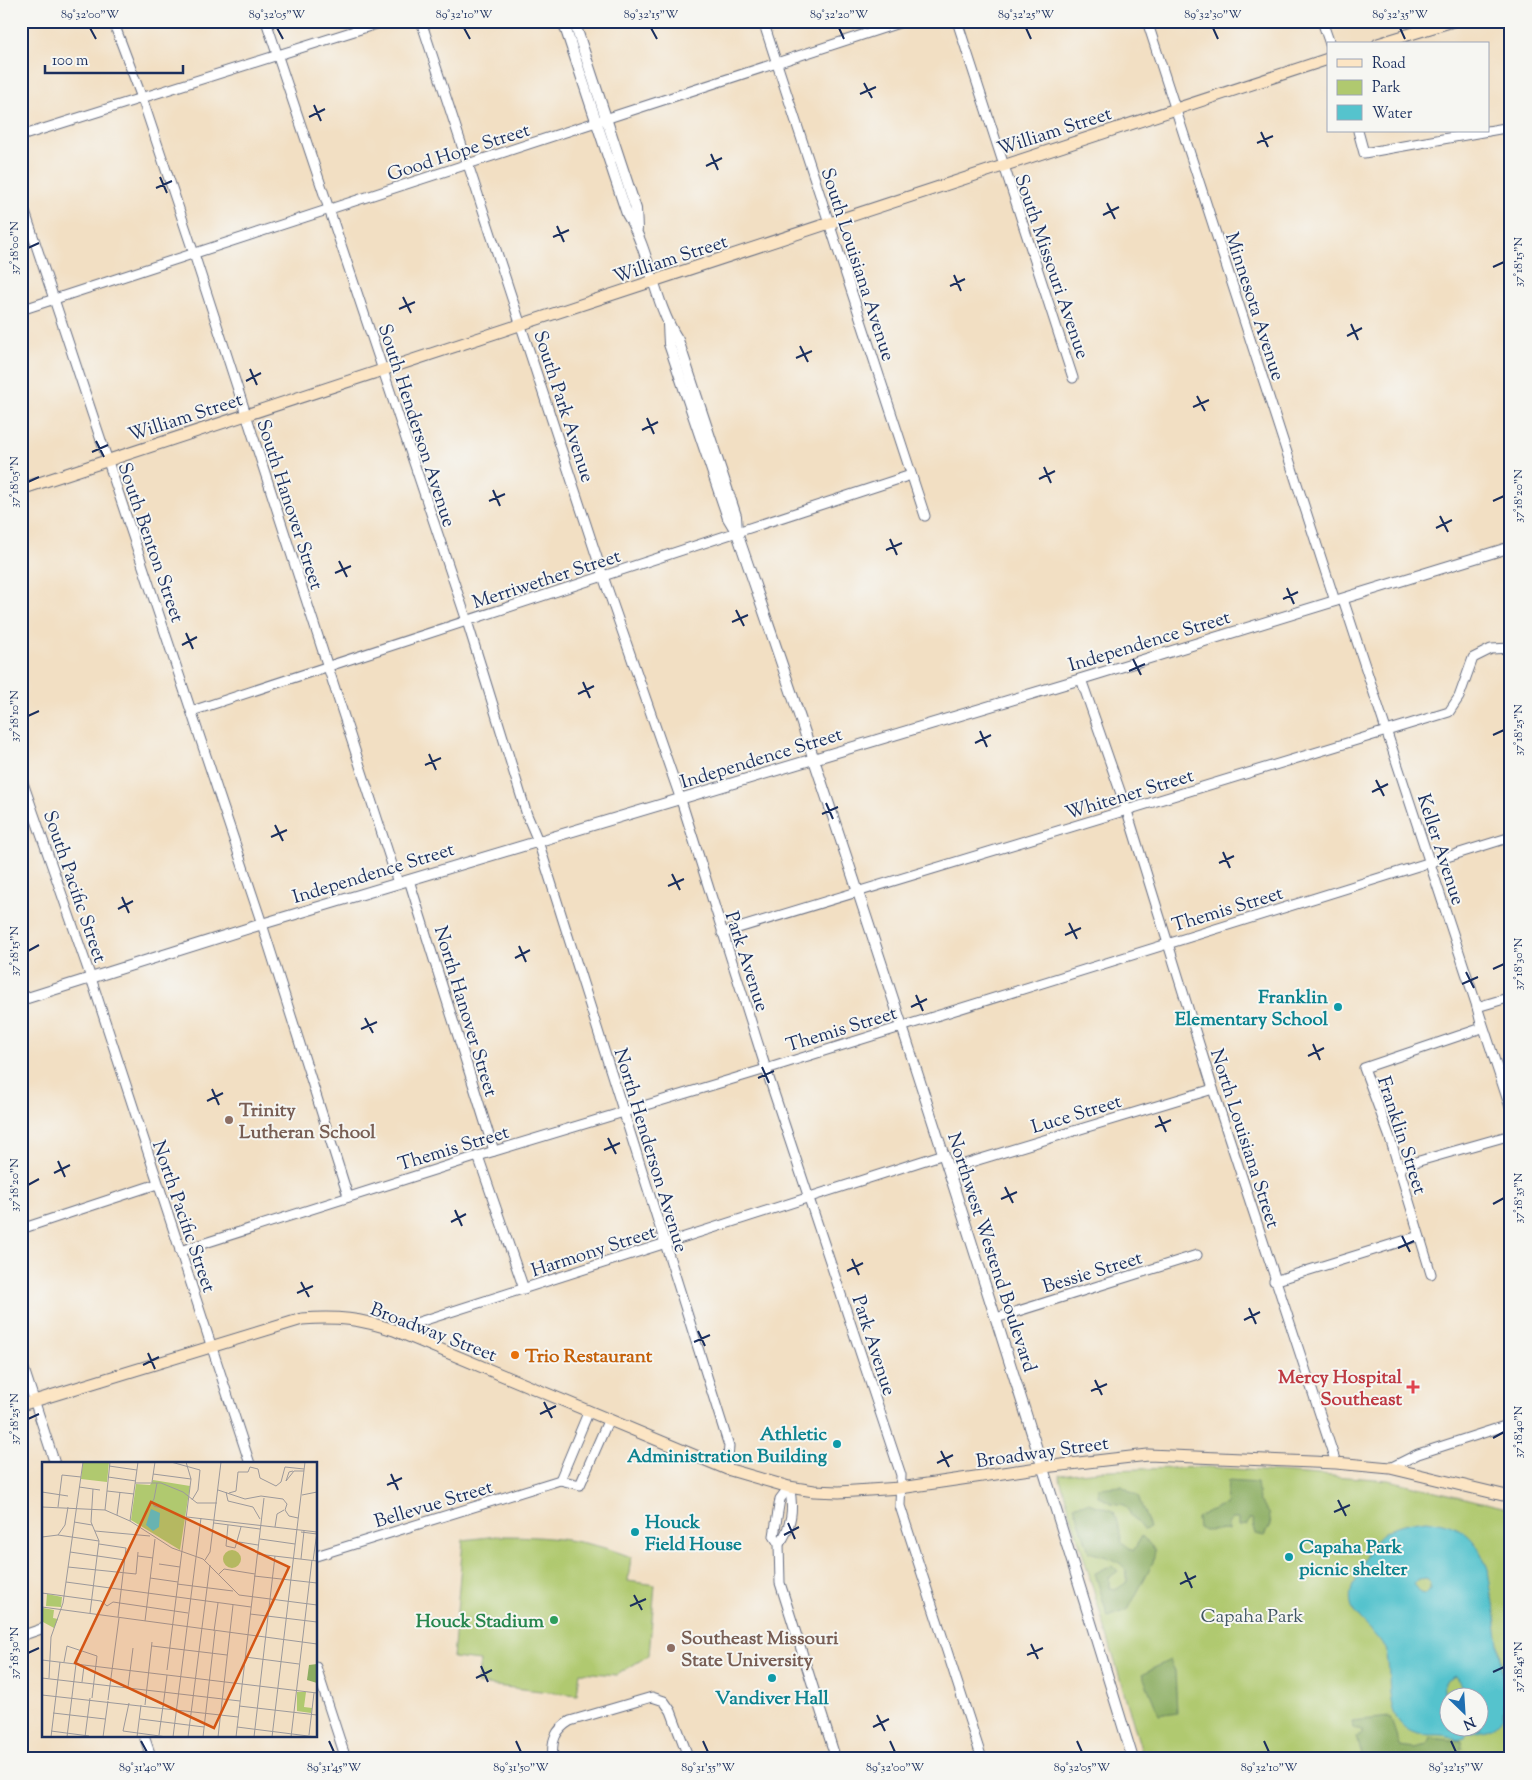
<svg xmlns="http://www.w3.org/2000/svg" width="1532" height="1780" viewBox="0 0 1532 1780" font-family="'Sorts Mill Goudy',serif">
	<rect width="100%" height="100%" fill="#f6f6f2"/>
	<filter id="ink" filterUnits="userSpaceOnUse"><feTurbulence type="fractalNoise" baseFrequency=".02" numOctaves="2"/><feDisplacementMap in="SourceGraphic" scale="10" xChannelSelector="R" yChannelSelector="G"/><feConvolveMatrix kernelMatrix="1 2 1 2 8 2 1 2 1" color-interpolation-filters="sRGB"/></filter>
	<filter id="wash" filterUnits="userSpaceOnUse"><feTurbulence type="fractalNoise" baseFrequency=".0096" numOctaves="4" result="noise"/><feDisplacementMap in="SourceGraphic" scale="20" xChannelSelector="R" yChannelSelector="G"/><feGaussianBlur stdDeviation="1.12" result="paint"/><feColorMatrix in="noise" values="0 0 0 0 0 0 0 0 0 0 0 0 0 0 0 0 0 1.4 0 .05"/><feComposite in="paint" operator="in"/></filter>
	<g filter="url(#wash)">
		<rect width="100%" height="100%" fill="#f2dfc3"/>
		<!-- green -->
		<g fill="#b0c96f" stroke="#667c66" fill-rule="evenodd">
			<path d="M1207,1467L1389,1480L1511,1509V1759H1144L1059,1475L1110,1470ZM1450,1698H1480V1728H1450Z"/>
			<path d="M497,1536C545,1536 586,1539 631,1557L628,1581L655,1585L649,1655L617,1675L580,1672L577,1695L477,1684L480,1661L453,1658L463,1540Z"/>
		</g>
		<!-- forest -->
		<g fill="#8cad62" stroke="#546e60">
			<polygon points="1228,1481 1257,1483 1259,1500 1269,1513 1271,1525 1264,1536 1256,1534 1252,1519 1249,1519 1247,1525 1239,1526 1239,1519 1233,1519 1228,1524 1228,1530 1204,1531 1198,1528 1197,1518 1208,1511 1226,1505"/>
			<polygon points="1122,1486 1138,1496 1150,1528 1143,1530 1124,1505 1111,1503 1098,1496 1098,1488"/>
			<path d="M1088,1503L1114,1511L1122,1542L1133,1551L1142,1536L1155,1550L1153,1562L1128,1610L1108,1617L1095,1573L1113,1566L1118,1571L1109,1578V1588L1117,1589L1127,1582C1129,1559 1107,1558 1089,1552L1074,1505Z"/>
			<polygon points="1170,1660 1175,1671 1177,1712 1159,1715 1142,1674"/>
			<polygon points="1390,1717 1400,1746 1414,1748 1427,1745 1430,1738 1462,1741 1463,1748 1450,1759 1363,1758 1357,1737 1362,1733 1362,1730 1353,1728 1352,1721"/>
		</g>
		<!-- water -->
		<path fill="#55c3cd" stroke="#387996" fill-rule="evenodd" d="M1427,1520C1464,1526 1475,1535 1488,1570L1505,1685L1503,1717L1492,1728L1467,1733L1465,1738L1457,1740C1440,1728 1418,1744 1400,1723C1384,1703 1393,1671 1385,1649C1378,1632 1359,1623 1352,1607C1348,1596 1352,1587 1356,1578C1373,1537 1381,1525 1427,1520ZM1426,1578L1430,1583V1589L1426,1594L1421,1593L1414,1584L1418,1579ZM1455,1676L1463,1687L1461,1695L1457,1697L1480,1698V1728H1450L1449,1698C1444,1694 1443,1688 1444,1682Z"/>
	</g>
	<g filter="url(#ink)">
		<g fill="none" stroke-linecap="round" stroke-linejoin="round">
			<!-- minor casing -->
			<g stroke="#666d81" stroke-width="11">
				<g id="minor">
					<polyline points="113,21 142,98 194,254 398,883"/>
					<polyline points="266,21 467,621 527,815 538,841 729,1446 727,1469"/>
					<polyline points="421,21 603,576 681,800 766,1069 901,1475 900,1506 982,1759"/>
					<polyline points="763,21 925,516"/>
					<polyline points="957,21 1073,378"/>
					<polyline points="1147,21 1335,601"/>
					<polyline points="1322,21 1330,44"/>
					<polyline points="1358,131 1364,153 1488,131"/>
					<polyline points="1488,131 1511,127"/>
					<polyline points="21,136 386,21"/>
					<polyline points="21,200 262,924 348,1196"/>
					<polyline points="21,310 905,21"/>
					<polyline points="1343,599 1511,1110"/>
					<polyline points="1081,679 1127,811 1213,1089 1336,1463"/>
					<polyline points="192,711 911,475"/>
					<polyline points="21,777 91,978 250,1464"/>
					<polyline points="409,880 494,1151"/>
					<polyline points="722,933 1449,712 1459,697 1473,658 1491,649 1511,648"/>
					<polyline points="478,1156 524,1289"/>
					<polyline points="1398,1167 1511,1135"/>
					<polyline points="948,1169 1213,1089"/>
					<polyline points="21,1229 157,1184"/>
					<polyline points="180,1251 478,1156 766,1069 1511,837"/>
					<polyline points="1431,1274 1390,1138 1364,1068 1482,1028 1477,1007 1511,997"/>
					<polyline points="1274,1281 1419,1236"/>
					<polyline points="996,1318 1197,1255"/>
					<polyline points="394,1330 944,1154"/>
					<polyline points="21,1360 55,1464"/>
					<polyline points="1390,1468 1418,1454 1511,1424"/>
					<polyline points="560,1480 588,1413"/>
					<polyline points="789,1487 780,1499 774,1536 779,1544 780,1583 836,1759"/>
					<path d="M779,1544C792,1528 794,1506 789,1487"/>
					<polyline points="316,1556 560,1480 580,1485 608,1421"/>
					<polyline points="21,1636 44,1628"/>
					<polyline points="316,1667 346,1759"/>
					<polyline points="144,1736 152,1759"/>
					<path d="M553,1759C551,1741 555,1730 570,1721L652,1697L664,1701L671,1711L689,1759"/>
				</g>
			</g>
			<!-- tertiary casing -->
			<g stroke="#666d81" stroke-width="12">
				<g id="tertiary">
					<path d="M563,21L627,214C651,253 653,301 678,340L736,516L737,532"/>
					<polyline points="574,21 636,209 637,229"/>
					<path d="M668,324L669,344L728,518L737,533C877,939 1007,1348 1133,1759"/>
					<polyline points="21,1000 262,924 1081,679 1511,547"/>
				</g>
			</g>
			<!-- secondary casing -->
			<g stroke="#666d81" stroke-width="13">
				<g id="secondary">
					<polyline points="1378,44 1453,21"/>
					<polyline points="21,489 1328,59"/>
					<path d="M21,1405L302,1319C338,1316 360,1319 394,1330L727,1469L789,1487L814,1491L839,1492L900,1488L1044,1467L1148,1455L1336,1463L1390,1468L1511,1497"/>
				</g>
			</g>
			<!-- minor -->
			<use href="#minor" stroke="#fff" stroke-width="9"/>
			<!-- tertiary -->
			<use href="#tertiary" stroke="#fff" stroke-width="10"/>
			<!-- secondary -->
			<use href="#secondary" stroke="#fce5c4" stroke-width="11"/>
		</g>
	</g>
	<!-- ticks -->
	<path fill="none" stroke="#1b2f5e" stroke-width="2" d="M90,28L96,39M277,28L283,39M464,28L470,39M651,28L657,39M839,28L844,39M1026,28L1031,39M1213,28L1218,39M1400,28L1405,39M864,83L872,98M860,94L876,87M314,105L321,121M309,117L325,109M1261,132L1268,147M1257,143L1273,136M711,154L718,170M706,166L722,158M160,177L167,193M156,188L172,181M1107,203L1115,219M1103,215L1119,207M557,226L564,242M553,237L569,230M28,248L39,243M1493,267L1504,262M954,275L961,291M950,286L965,279M403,297L411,313M399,309L415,302M1351,324L1358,340M1347,336L1362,328M800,346L808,362M796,358L812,351M250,369L257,385M246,381L261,373M1197,396L1205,411M1193,407L1209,400M647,418L654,434M642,430L658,422M96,441L104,457M92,452L108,445M1044,467L1051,483M1039,479L1055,471M28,482L39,477M493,490L500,506M489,501L505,494M1493,501L1504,496M1440,516L1448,532M1436,528L1452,520M890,539L897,555M886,550L902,543M339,561L347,577M335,573L351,566M1287,588L1294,604M1283,599L1298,592M736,610L744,626M732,622L748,615M186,633L193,649M182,645L197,637M1133,659L1141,675M1129,671L1145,664M583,682L590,698M578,694L594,686M28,716L39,711M980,731L987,747M1493,735L1504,730M975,743L991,735M429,754L436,770M425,765L441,758M1376,780L1384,796M1372,792L1388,784M826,803L833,819M822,814L838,807M275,825L283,841M271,837L287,830M1223,852L1230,868M1219,863L1234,856M672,874L680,890M668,886L684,879M122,897L129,913M118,909L133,901M1069,923L1077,939M1065,935L1081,928M519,946L526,962M28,951L39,945M515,958L530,950M1493,969L1504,964M1466,972L1474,988M1462,984L1478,977M916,995L923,1011M911,1007L927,999M365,1018L373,1033M361,1029L377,1022M1313,1044L1320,1060M1308,1056L1324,1048M762,1067L769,1083M758,1078L774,1071M212,1089L219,1105M207,1101L223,1093M1159,1116L1166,1132M1155,1127L1171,1120M608,1138L616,1154M604,1150L620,1143M58,1161L65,1177M54,1173L70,1165M28,1185L39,1179M1005,1187L1013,1203M1001,1199L1017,1192M1493,1204L1504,1198M455,1210L462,1226M451,1222L466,1214M1402,1236L1410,1252M1398,1248L1414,1241M852,1259L859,1275M847,1271L863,1263M301,1282L309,1297M297,1293L313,1286M1249,1308L1256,1324M1244,1320L1260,1312M698,1331L705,1346M694,1342L710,1335M148,1353L155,1369M143,1365L159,1357M1095,1380L1102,1395M1091,1391L1107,1384M544,1402L552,1418M540,1414L556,1406M28,1419L39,1414M1493,1438L1504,1432M941,1451L949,1467M937,1463L953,1455M391,1474L398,1490M387,1485L402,1478M1338,1500L1346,1516M1334,1512L1350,1505M788,1523L795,1539M784,1535L799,1527M1185,1572L1192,1588M1180,1584L1196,1576M634,1595L642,1610M630,1606L646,1599M1031,1644L1038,1659M28,1653L39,1648M1027,1655L1043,1648M481,1666L488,1682M1493,1672L1504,1667M476,1678L492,1670M877,1715L885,1731M873,1727L889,1719M141,1741L147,1752M329,1741L334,1752M516,1741L521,1752M703,1741L708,1752M890,1741L895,1752M1077,1741L1082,1752M1264,1741L1269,1752M1451,1741L1456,1752"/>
	<!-- markers -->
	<g fill="#0f9aa8" stroke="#f6f6f2" stroke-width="2">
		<circle cx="1338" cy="1007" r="5"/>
		<circle cx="837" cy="1444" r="5"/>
		<circle cx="635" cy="1532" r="5"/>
		<circle cx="1289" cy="1557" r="5"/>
		<circle cx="772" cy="1678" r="5"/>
	</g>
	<g fill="#8d6e63" stroke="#f6f6f2" stroke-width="2">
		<circle cx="229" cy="1120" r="5"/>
		<circle cx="671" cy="1648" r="5"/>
	</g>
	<circle fill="#e8710a" stroke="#f6f6f2" stroke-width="2" cx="515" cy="1355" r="5"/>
	<path fill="#e0444e" stroke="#f6f6f2" stroke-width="2" d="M1410.5 1379.5h5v5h5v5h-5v5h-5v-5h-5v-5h5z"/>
	<circle fill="#2e9e5b" stroke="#f6f6f2" stroke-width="2" cx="554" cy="1620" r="5"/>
	<g text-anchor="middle" stroke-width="4" stroke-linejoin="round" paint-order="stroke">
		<!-- street labels -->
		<g font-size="19" fill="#1b2f5e" stroke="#f6f6f2">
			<text transform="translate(1054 130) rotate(-18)" y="7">William Street</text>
			<text transform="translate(458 151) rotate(-18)" y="7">Good Hope Street</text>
			<text transform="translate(670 258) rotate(-18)" y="7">William Street</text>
			<text transform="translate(859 264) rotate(72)" y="7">South Louisiana Avenue</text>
			<text transform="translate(1053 266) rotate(71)" y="7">South Missouri Avenue</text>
			<text transform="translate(1256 306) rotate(72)" y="7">Minnesota Avenue</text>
			<text transform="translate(565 406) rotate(72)" y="7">South Park Avenue</text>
			<text transform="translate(185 416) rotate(-18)" y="7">William Street</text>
			<text transform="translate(418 425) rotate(72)" y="7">South Henderson Avenue</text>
			<text transform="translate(291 504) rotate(72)" y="7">South Hanover Street</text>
			<text transform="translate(152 542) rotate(71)" y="7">South Benton Street</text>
			<text transform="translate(546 578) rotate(-18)" y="7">Merriwether Street</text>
			<text transform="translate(1149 640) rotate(-17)" y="7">Independence Street</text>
			<text transform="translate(761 757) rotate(-17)" y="7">Independence Street</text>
			<text transform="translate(1129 793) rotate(-17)" y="7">Whitener Street</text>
			<text transform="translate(1442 849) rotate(72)" y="7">Keller Avenue</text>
			<text transform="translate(373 872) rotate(-17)" y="7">Independence Street</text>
			<text transform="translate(76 886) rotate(71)" y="7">South Pacific Street</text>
			<text transform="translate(1227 908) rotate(-17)" y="7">Themis Street</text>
			<text transform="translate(748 961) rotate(72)" y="7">Park Avenue</text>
			<text transform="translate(467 1011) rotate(73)" y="7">North Hanover Street</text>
			<text transform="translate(841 1028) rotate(-17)" y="7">Themis Street</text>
			<text transform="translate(1076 1113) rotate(-17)" y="7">Luce Street</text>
			<text transform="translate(1403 1135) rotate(72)" y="7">Franklin Street</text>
			<text transform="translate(1246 1138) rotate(72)" y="7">North Louisiana Street</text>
			<text transform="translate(453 1147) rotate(-17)" y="7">Themis Street</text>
			<text transform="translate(652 1150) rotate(73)" y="7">North Henderson Avenue</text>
			<text transform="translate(185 1216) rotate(71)" y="7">North Pacific Street</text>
			<text transform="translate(593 1250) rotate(-18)" y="7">Harmony Street</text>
			<text transform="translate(993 1252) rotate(72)" y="7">Northwest Westend Boulevard</text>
			<text transform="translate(1092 1271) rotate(-17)" y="7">Bessie Street</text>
			<text transform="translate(434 1331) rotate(21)" y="7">Broadway Street</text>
			<text transform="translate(875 1345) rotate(72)" y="7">Park Avenue</text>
			<text transform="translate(1042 1451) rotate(-8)" y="7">Broadway Street</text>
			<text transform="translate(433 1503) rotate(-17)" y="7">Bellevue Street</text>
		</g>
		<!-- culture labels -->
		<g font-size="19" font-weight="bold" fill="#0d838f" stroke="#f6f6f2" text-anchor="end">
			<text x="1328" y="1003">Franklin<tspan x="1328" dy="22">Elementary School</tspan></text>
			<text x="827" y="1440">Athletic<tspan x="827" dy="22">Administration Building</tspan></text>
			<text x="645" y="1528" text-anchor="start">Houck<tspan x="645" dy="22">Field House</tspan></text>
			<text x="1299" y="1553" text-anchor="start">Capaha Park<tspan x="1299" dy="22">picnic shelter</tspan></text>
			<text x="772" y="1704" text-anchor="middle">Vandiver Hall</text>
		</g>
		<!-- education labels -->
		<g font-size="19" font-weight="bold" fill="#785e54" stroke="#f6f6f2" text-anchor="start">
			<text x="239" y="1116">Trinity<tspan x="239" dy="22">Lutheran School</tspan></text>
			<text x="681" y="1644">Southeast Missouri<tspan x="681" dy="22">State University</tspan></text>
		</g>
		<!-- food labels -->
		<g font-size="19" font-weight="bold" fill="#c56008" stroke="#f6f6f2" text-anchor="start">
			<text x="525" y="1362">Trio Restaurant</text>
		</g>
		<!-- health labels -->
		<g font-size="19" font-weight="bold" fill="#be3a42" stroke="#f6f6f2" text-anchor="end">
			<text x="1402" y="1383">Mercy Hospital<tspan x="1402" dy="22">Southeast</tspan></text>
		</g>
		<!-- park labels -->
		<g font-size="19" fill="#405662" stroke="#f6f6f2">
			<text x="1252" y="1622">Capaha Park</text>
		</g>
		<!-- leisure labels -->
		<g font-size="19" font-weight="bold" fill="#27864d" stroke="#f6f6f2" text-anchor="end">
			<text x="544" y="1627">Houck Stadium</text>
		</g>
	</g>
	<!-- overview -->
	<g transform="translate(42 1462)">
		<rect width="275" height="275" fill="#f2dfc3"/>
		<path d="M41,0H67L65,20L39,17ZM111,18L148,24L138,88L89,58L94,22L108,23ZM181 97a9 9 0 1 1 18 0a9 9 0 1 1-18 0ZM5,132L20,135L19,145L4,144ZM1,146L12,148L11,156L16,157L12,166L1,160ZM255,230H264L262,245L270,246L269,251L255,249Z" fill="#b0c96f"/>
		<path d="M275,202V221L265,218L267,203Z" fill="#8cad62"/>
		<path d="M109,47L118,51L117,65L111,69L104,63Z" fill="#55c3cd"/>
		<path fill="none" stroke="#9c999b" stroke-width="1" d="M129,0L158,8L156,28L150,38M67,4L95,8M243,5L262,7M251,9L247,10L244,19L252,9H262M111,12L149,17M66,15L94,19M110,20L113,0M93,21H119L141,30L155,41H175M37,25L58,28M176,28L203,37L219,34L241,37L245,42L243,48M65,29L92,32M0,30L26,34M184,30L186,39L211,45L218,57M187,31L194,29L196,10H206L208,5L216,7L218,16L234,24L239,20L243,5M260,33L275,30M110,39L112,44L123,47M0,45L63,48L88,59L130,86L161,97L197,133L275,143M16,45L20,13L39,15M63,48L68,0M243,48L247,54L256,56M103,51L112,37L115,21M75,53L78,30M145,55L275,70M88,59L96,0M32,60L50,63M172,61L218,67M186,63L184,84L193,86L199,65M233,65L235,52L242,48M53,69L108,74M259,70L275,72M16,73L23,63L26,45M0,75L16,73L57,79M218,77L253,82M197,80L216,83M57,82L84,86L76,155M28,90L83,98M215,92L275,99M96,94L111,96M259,97L262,69M163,98L168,90L179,0M271,99L275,70M117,102L138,105M26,105L94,112L96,90M177,112L182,107L213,112M212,114L275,121M108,116L136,120M24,120L209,145M135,122L191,129M0,131L59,139L65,144L71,140L146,151M0,145L275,182M48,151L57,79L49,60L51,27M208,152L275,160M103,159L113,77M172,169L176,141M110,184L185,193M203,195L257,202M0,198L275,231M22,200L25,184L55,194L50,236M125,208L149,17L144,0M0,216L198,239M7,216L9,175L21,141L41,0M40,220L42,204M86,225L91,186M0,233L196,255M66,238L77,156M87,241L81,269L125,275M103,243L110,180M197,244L275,253M121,245L125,213M11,251L63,257M98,257L162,265M195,265L274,275M9,269L47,274M117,273L121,244M267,273L272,231M9,275L18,200M25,275L34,202L39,190M43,275L48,236M61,275L66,239M95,275L99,243M131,275L159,56M146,275L168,103M161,275L173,169M176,275L191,143M194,275L222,36M212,275L233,94M230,275L263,0M249,275L270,98"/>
		<path fill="#d45514" fill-opacity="0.15" stroke="#d45514" stroke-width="2.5" d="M109,40L247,105L172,266L33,201Z"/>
		<rect width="275" height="275" fill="none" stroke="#1b2f5e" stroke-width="2.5"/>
	</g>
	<!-- margin -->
	<rect width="1532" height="1780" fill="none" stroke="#f6f6f2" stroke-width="55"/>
	<!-- legend -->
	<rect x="1327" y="42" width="162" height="90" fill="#f6f6f2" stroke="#9ea6b7"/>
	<rect x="1337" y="59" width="25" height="8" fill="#fce5c4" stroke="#9ea6b7"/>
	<text x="1372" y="68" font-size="15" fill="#1b2f5e">Road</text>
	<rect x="1337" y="80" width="25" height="15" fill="#b0c96f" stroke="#9ea6b7"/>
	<text x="1372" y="92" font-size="15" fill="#1b2f5e">Park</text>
	<rect x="1337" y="105" width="25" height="15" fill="#55c3cd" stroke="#9ea6b7"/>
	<text x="1372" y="118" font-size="15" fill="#1b2f5e">Water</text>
	<!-- north arrow -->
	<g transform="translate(1464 1712) rotate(155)"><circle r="24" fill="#f6f6f2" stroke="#9ea6b7"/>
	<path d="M0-4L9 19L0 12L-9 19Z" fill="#1f6fb2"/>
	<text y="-8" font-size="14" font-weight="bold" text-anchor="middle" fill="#1b2f5e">N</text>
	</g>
	<!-- scale -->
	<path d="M45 65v8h138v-8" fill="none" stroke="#1b2f5e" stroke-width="2.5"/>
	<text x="52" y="65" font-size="15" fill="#1b2f5e" stroke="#f6f6f2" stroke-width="4" paint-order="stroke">100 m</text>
	<rect x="28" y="28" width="1476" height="1724" fill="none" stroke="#1b2f5e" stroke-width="2"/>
	<g font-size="12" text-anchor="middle" fill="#1b2f5e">
		<text x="90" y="18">89°32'00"W</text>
		<text x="277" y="18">89°32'05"W</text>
		<text x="464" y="18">89°32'10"W</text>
		<text x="651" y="18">89°32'15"W</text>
		<text x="839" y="18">89°32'20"W</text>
		<text x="1026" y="18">89°32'25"W</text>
		<text x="1213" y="18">89°32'30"W</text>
		<text x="1400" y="18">89°32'35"W</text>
		<text transform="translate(14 248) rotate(-90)" y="4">37°18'00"N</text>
		<text transform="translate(1518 262) rotate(-90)" y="4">37°18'15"N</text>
		<text transform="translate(14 482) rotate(-90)" y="4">37°18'05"N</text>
		<text transform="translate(1518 496) rotate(-90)" y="4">37°18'20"N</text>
		<text transform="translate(14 716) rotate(-90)" y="4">37°18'10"N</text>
		<text transform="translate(1518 730) rotate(-90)" y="4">37°18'25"N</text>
		<text transform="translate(14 951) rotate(-90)" y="4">37°18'15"N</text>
		<text transform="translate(1518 964) rotate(-90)" y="4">37°18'30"N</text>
		<text transform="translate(14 1185) rotate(-90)" y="4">37°18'20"N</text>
		<text transform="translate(1518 1198) rotate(-90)" y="4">37°18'35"N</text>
		<text transform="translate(14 1419) rotate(-90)" y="4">37°18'25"N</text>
		<text transform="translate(1518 1432) rotate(-90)" y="4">37°18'40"N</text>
		<text transform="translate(14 1653) rotate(-90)" y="4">37°18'30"N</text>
		<text transform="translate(1518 1667) rotate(-90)" y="4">37°18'45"N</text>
		<text x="147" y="1771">89°31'40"W</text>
		<text x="334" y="1771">89°31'45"W</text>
		<text x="521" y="1771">89°31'50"W</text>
		<text x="708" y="1771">89°31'55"W</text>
		<text x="895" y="1771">89°32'00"W</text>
		<text x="1082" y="1771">89°32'05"W</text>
		<text x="1269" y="1771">89°32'10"W</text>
		<text x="1456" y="1771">89°32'15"W</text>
	</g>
</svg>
